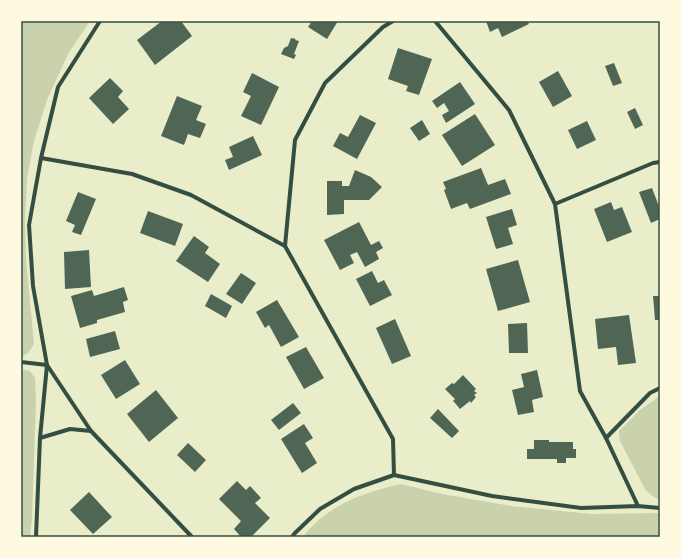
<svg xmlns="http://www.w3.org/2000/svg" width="681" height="558" viewBox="0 0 681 558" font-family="'Source Sans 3',sans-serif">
	<rect width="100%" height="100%" fill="#e9edc9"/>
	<!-- green -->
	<g fill="#cad2ad">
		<polygon points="21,21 90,21 68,54 47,100 34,141 27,179 25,222 26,260 34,344 28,353 21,357"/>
		<polygon points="21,369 30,371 35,378 36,399 32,519 30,537 21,537"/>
		<polygon points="660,396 660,499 657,499 646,491 620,441 619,431 640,410"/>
		<path d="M401,484L442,494L511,506L592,514L660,513V537H303C326,506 364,492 401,484Z"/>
	</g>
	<!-- building -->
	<g fill="#4f6655">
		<polygon points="162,21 181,21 192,36 155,65 137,40"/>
		<polygon points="312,21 338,21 327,39 308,27"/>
		<polygon points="486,21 527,21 529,24 502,37 498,28 490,32"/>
		<polygon points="291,38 296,39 295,40 299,41 294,54 296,55 294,59 281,54 284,48 288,46"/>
		<polygon points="398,48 432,59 419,95 406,91 408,86 388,79"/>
		<polygon points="614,63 622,83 613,86 605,66"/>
		<polygon points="558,71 572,96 553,107 539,82"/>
		<polygon points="252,73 279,87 261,125 241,116 251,96 243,92"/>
		<polygon points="110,78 123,91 118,97 129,109 113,124 89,98"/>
		<polygon points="460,82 475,104 446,123 442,115 449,111 444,103 437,108 432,101"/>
		<polygon points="177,96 202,106 196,120 206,124 200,138 188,134 184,145 161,136"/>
		<polygon points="635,108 643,125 635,129 627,112"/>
		<polygon points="475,114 495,145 462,166 442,135"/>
		<polygon points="360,115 376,123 357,159 333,146 340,133 348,137"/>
		<polygon points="422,120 430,134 419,141 410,128"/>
		<polygon points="587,121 596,140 577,149 568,130"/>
		<polygon points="253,136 262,155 229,170 225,160 233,157 229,147"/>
		<polygon points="481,168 488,185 505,179 511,194 470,209 467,203 451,209 444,190 446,189 443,182"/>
		<polygon points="355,170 371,177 382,187 369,200 344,200 344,214 327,215 327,181 342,181 342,186 349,186"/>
		<polygon points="652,188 660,209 660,219 651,223 639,192"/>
		<polygon points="78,192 96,199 81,235 72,232 75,225 66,221"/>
		<polygon points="611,202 614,210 622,207 632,232 607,242 594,209"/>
		<polygon points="512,209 517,225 508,228 513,244 496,249 486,217"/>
		<polygon points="148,211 183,224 175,246 140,233"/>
		<polygon points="359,222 371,245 379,241 383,248 376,252 379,259 365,267 357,252 350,255 354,263 340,270 324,240"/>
		<polygon points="194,236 209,247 205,253 220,264 208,282 176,261"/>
		<polygon points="89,250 91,287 65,289 64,252"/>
		<polygon points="518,260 530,302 498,311 486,269"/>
		<polygon points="372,271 378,283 384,280 392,295 370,306 356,279"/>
		<polygon points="241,273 256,283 242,304 226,294"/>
		<polygon points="124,287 128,300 123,302 125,312 97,320 97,323 80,328 71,296 92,290 94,296"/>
		<polygon points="211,294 232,306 226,318 205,306"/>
		<polygon points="653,296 660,296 660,320 655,320"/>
		<polygon points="277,300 299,337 281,347 269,325 265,328 256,312"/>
		<polygon points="629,315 636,363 618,365 616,347 598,349 595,319"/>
		<polygon points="395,319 411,356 392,364 376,328"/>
		<polygon points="527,323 528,353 509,353 508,324"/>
		<polygon points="115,331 120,349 90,357 86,339"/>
		<polygon points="306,347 324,378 304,389 286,357"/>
		<polygon points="125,360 140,384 116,399 101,375"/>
		<polygon points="537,370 543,397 532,400 534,412 518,415 512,390 524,387 521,374"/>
		<polygon points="463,375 476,389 474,391 477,393 474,395 476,397 471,403 470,401 460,409 455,403 453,401 455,399 445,389 452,383 454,384"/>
		<polygon points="156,390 178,418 149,442 127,414"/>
		<polygon points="293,403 301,413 279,430 271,420"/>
		<polygon points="438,409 459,431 452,438 430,418"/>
		<polygon points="304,424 313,438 305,443 317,463 302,473 281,439"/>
		<polygon points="534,440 549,440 549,442 573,442 573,449 576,449 576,458 566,458 566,463 557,463 557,459 527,459 527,449 534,449"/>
		<polygon points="188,443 206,460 195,472 177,455"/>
		<polygon points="237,481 246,490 250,486 261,498 255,503 270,518 251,537 241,537 234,529 241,521 219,499"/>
		<polygon points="89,492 112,517 93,534 70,510"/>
	</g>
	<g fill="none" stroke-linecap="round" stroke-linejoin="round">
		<!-- minor -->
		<g stroke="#344e41" stroke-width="4">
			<polyline points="393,21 383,27 325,83 295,140 285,246 393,439 394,475"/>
			<polyline points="435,21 509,110 555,204 580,391 606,438 638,506"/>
			<polyline points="41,158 132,174 191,195 285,246"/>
			<polyline points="555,204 653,163 660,162"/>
			<polyline points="21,362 47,365 91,431 192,537"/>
			<polyline points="40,438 70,429 91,431"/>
			<polyline points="606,438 650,393 660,388"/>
			<polyline points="36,537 40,438 47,365 33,286 29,225 41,158 58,87 100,21"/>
			<polyline points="292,537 295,533 320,509 354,489 394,475 492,496 581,508 638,506 660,508"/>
		</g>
	</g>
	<!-- border -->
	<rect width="681" height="558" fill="none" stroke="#fefae0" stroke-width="44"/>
	<rect x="22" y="22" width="637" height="514" fill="none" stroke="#344e41" stroke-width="1.5"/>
</svg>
